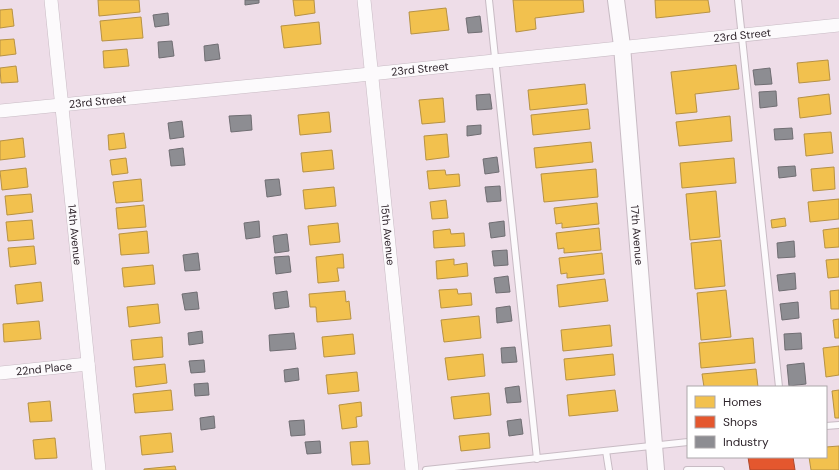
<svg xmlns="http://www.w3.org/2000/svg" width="839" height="470" viewBox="0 0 839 470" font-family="'DM Sans',sans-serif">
	<rect width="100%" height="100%" fill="#eedde8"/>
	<!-- homes -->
	<g fill="#f2c14e" stroke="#b79244">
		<polygon points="98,0 139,0 140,12 99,16"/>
		<polygon points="293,0 314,0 315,13 295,16"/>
		<polygon points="513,0 583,0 584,12 535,18 536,29 516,32"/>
		<polygon points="655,0 708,0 710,12 656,18"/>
		<polygon points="446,8 449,30 411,34 409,12"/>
		<polygon points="12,9 14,26 0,28 0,10"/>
		<polygon points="141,17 143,38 102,41 100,21"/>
		<polygon points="319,22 321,44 284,48 281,26"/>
		<polygon points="14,39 16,54 0,56 0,40"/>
		<polygon points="127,49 129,66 104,68 103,51"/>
		<polygon points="828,60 830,80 799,83 797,63"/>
		<polygon points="736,65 739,89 695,94 697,112 676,114 671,72"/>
		<polygon points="16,66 18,82 1,83 0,68"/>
		<polygon points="585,84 587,104 530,110 528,90"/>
		<polygon points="829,94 831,114 800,118 798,98"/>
		<polygon points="443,98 445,122 422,124 419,100"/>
		<polygon points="588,109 590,129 533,135 531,115"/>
		<polygon points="329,112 331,132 300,135 298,115"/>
		<polygon points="730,116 732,141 679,146 676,122"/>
		<polygon points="831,132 833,153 806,156 804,134"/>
		<polygon points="124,133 126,148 109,150 108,135"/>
		<polygon points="447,134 449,157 426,160 424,136"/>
		<polygon points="23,138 25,157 0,160 0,141"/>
		<polygon points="591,142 593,162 536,168 534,148"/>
		<polygon points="332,150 334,169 303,172 301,153"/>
		<polygon points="126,158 128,173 112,175 110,160"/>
		<polygon points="734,158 736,183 682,188 680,163"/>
		<polygon points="834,167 835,189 813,191 811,169"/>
		<polygon points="26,168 28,187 2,190 0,171"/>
		<polygon points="596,169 598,197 544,202 541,174"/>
		<polygon points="445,170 446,175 459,174 460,186 429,189 427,171"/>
		<polygon points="141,179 143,201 116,203 113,182"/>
		<polygon points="334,187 336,206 305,209 303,190"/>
		<polygon points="716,191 720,237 690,240 686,194"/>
		<polygon points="31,194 33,212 7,215 5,196"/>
		<polygon points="839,199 839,219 810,222 808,202"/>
		<polygon points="446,200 448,218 432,219 430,202"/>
		<polygon points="597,203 599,224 562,228 562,223 556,224 554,208"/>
		<polygon points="144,205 146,227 118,229 116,208"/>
		<polygon points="785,218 786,226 772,228 771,220"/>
		<polygon points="32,220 34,239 8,241 6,222"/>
		<polygon points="338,223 340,242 310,245 308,226"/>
		<polygon points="599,228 601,250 564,253 564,248 558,249 556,233"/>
		<polygon points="839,228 839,247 825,248 823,230"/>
		<polygon points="450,229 451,234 464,233 465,246 434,248 433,231"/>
		<polygon points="147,231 149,253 121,255 119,234"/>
		<polygon points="721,240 725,286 695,289 691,243"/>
		<polygon points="34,246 36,264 10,267 8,248"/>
		<polygon points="602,253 604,274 567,278 567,273 561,274 559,258"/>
		<polygon points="343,254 344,268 337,268 339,281 318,283 316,257"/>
		<polygon points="454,259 454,265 467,263 468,276 437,279 436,261"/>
		<polygon points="839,259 839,277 828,278 826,260"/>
		<polygon points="153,265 155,284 124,287 122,268"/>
		<polygon points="605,279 608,301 559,307 557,285"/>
		<polygon points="41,282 43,301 17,304 15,285"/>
		<polygon points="457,289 458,294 471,293 472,305 441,308 439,290"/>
		<polygon points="726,290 731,337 701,340 697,293"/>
		<polygon points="839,290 839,309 831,309 830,291"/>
		<polygon points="345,291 346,302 349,301 351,319 317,322 316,307 310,307 309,294"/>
		<polygon points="158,304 160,323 129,327 127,307"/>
		<polygon points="479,316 481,338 444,342 441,320"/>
		<polygon points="839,319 839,338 835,338 833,320"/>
		<polygon points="39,321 41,339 4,342 3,324"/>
		<polygon points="610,325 612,346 563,351 561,330"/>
		<polygon points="353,334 355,354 324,357 322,337"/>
		<polygon points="162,337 163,357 133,360 131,340"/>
		<polygon points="753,338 755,363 701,368 699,343"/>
		<polygon points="839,346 839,375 826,377 823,348"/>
		<polygon points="483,354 485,376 448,380 445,358"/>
		<polygon points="613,354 615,375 566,380 564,359"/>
		<polygon points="165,364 167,383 136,387 134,367"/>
		<polygon points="756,369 758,387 704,387 702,374"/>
		<polygon points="357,372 359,391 328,394 326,375"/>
		<polygon points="171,390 173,410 135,413 133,394"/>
		<polygon points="615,390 618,411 569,416 567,395"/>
		<polygon points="839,390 839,418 835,418 832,391"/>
		<polygon points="489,393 491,415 454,419 451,397"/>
		<polygon points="50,401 52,421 30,422 28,403"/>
		<polygon points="361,402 362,416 356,417 357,427 342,429 339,405"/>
		<polygon points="171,433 173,452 142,455 140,436"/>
		<polygon points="489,433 490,448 461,451 459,436"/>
		<polygon points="55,438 57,458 35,459 33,440"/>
		<polygon points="368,441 370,464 352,465 350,442"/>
		<polygon points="839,446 839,470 811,470 809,457 826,457 826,447"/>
		<polygon points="175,466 176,470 144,470 144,469"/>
	</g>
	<!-- shops -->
	<polygon fill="#e4572e" stroke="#ad482d" points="748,457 793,457 795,470 750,470"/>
	<!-- industry -->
	<g fill="#8d8d92" stroke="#706e73">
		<polygon points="245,0 259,0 259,3 245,5"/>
		<polygon points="168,13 169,25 155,27 153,15"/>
		<polygon points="480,16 482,32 468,33 466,18"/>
		<polygon points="172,41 174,56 159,58 158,42"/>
		<polygon points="218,44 220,59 205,61 204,46"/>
		<polygon points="770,68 772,84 755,85 753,70"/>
		<polygon points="776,91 777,106 760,108 759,92"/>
		<polygon points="490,94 492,109 477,110 476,95"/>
		<polygon points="251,115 252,130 231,132 229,116"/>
		<polygon points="182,121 184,137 170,139 168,123"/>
		<polygon points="481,125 481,134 467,136 467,126"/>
		<polygon points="792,128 793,139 775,140 774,129"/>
		<polygon points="183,148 185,165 171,166 169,150"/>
		<polygon points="497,157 499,172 485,174 483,159"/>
		<polygon points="795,166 796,176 779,178 778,167"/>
		<polygon points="279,179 281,195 267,197 265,180"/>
		<polygon points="500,186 501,201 487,202 485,187"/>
		<polygon points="259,221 260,237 246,239 244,223"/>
		<polygon points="504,221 505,236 491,238 489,223"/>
		<polygon points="287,234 289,251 275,253 273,236"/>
		<polygon points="794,241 795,257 778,258 777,243"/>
		<polygon points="507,250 508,265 494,266 492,251"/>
		<polygon points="198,253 200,270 185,271 183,255"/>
		<polygon points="289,256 291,272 276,274 274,257"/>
		<polygon points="795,273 796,289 779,291 777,275"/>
		<polygon points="508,276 510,292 496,293 494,278"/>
		<polygon points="287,291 289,307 275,309 273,293"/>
		<polygon points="197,292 199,309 185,310 182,294"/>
		<polygon points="798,302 799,318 782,320 780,304"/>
		<polygon points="510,306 512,321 497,323 496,308"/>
		<polygon points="202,331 203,343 189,345 188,333"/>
		<polygon points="294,333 296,349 270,351 269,335"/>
		<polygon points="801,333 802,349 785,350 784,334"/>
		<polygon points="515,347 517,362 502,363 501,348"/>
		<polygon points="204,360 205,372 191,373 189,361"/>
		<polygon points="804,363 806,384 789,386 787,365"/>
		<polygon points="298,368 299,380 285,382 284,370"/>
		<polygon points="208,383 209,395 195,396 194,384"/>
		<polygon points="519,386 521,402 507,403 505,388"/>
		<polygon points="214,416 215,428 201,430 200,418"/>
		<polygon points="521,419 523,434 509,436 507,421"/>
		<polygon points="304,420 305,435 291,436 289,421"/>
		<polygon points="320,441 321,453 307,454 305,442"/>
	</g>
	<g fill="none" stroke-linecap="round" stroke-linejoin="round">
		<!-- service casing -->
		<g stroke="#c8bbc4" stroke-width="8">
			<g id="service">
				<polyline points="489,0 537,459"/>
				<polyline points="738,0 779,387"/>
				<polyline points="826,426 839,425"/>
				<polyline points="606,451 609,470"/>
				<polyline points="426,470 688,442"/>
				<polyline points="687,470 721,470"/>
			</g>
		</g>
		<!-- minor casing -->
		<g stroke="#c8bbc4" stroke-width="14">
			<g id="minor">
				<path id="s1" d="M51,0L99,470"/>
				<path id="s2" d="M364,0L412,470"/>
				<path id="s3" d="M0,111L351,76L839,25"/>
				<path id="s4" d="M0,373L88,364"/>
			</g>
		</g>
		<!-- tertiary casing -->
		<g stroke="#c8bbc4" stroke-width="18">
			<g id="tertiary">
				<path id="s5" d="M616,0L622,46L656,470"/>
			</g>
		</g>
		<!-- service -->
		<use href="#service" stroke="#fcfafc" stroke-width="6"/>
		<!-- minor -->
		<use href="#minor" stroke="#fcfafc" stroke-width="13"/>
		<!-- tertiary -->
		<use href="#tertiary" stroke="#fcfafc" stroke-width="16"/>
	</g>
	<g text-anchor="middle" stroke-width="4" stroke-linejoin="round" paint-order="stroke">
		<!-- street labels -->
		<g font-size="11" fill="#2e242b" stroke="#fff">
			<text dy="4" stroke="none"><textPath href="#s3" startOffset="746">23rd Street</textPath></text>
			<text dy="4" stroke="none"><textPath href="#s3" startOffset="422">23rd Street</textPath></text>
			<text dy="4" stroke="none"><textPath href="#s3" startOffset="98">23rd Street</textPath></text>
			<text dy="4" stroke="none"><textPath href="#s1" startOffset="236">14th Avenue</textPath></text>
			<text dy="4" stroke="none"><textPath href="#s2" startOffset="236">15th Avenue</textPath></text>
			<text dy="4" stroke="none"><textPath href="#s5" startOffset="236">17th Avenue</textPath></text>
			<text dy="4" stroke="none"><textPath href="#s4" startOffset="44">22nd Place</textPath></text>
		</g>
	</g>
	<!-- legend -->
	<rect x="687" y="386" width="140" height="72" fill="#ffffff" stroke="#aba7aa"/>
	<rect x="695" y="396" width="20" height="12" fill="#f2c14e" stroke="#aba7aa"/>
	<text x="723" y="406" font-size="12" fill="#2e242b">Homes</text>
	<rect x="695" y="416" width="20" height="12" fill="#e4572e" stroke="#aba7aa"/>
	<text x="723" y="426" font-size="12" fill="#2e242b">Shops</text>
	<rect x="695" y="436" width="20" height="12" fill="#8d8d92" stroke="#aba7aa"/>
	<text x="723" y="446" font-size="12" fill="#2e242b">Industry</text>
</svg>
